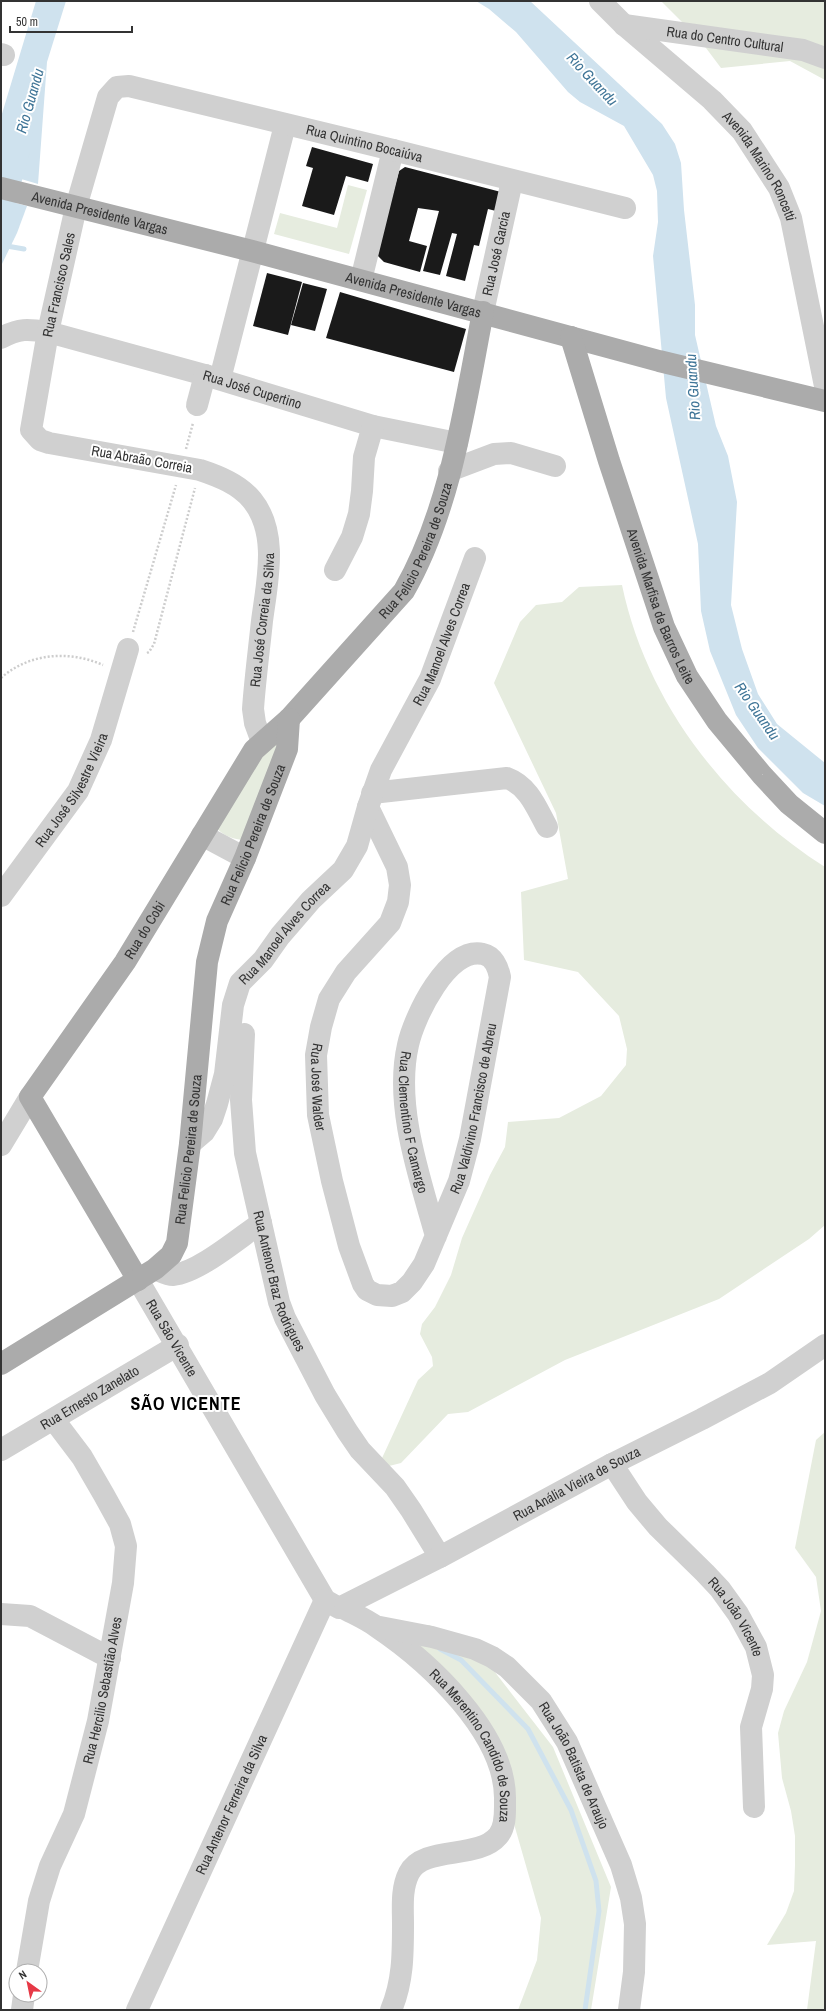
<svg xmlns="http://www.w3.org/2000/svg" width="826" height="2011" viewBox="0 0 826 2011" font-family="'Archivo Narrow',sans-serif">
	<rect width="100%" height="100%" fill="#fff"/>
	<!-- green -->
	<g fill="#e6ecdf">
		<polygon points="661,1 825,1 825,80 790,61 721,68 700,40"/>
		<polygon points="348,185 367,190 349,254 274,234 280,213 337,228"/>
		<path d="M622,585C646,701 725,804 825,867V1225L809,1239L719,1299L565,1360L468,1412L448,1414L401,1463L377,1469L418,1380L433,1366L432,1357L420,1334L422,1324L435,1307L451,1275L462,1238L490,1175L505,1147L508,1122L559,1118L601,1096L626,1065L627,1049L619,1016L578,972L524,960L521,892L568,879L556,813L494,683L520,622L536,605L562,602L579,587Z"/>
		<path d="M277,742L278,747L245,840C233,840 223,835 215,827L258,755Z"/>
		<polygon points="825,1432 825,2010 807,2010 816,1941 767,1945 786,1913 794,1891 795,1865 795,1836 791,1811 782,1778 778,1733 784,1711 807,1662 821,1611 816,1577 795,1548 816,1440"/>
		<polygon points="429,1625 470,1640 553,1747 611,1887 591,2010 518,2010 537,1960 541,1918 512,1817 503,1755 401,1630"/>
	</g>
	<!-- water -->
	<g fill="#cfe2ee">
		<polygon points="36,1 66,1 47,62 38,184 1,173 1,117"/>
		<polygon points="476,1 530,1 662,124 675,144 681,163 684,210 695,305 695,335 716,426 728,456 737,502 731,605 742,649 758,694 777,724 825,763 825,806 803,793 758,748 736,715 710,651 701,611 698,544 666,398 653,256 658,222 657,191 653,175 624,126 580,102 568,92 516,32 489,9"/>
		<polygon points="1,199 27,206 17,233 1,266"/>
	</g>
	<g fill="none" stroke-linecap="round" stroke-linejoin="round">
		<!-- stream -->
		<g stroke="#cfe2ee" stroke-width="5">
			<polyline points="1,245 24,249"/>
			<polyline points="440,1649 461,1660 528,1729 571,1810 596,1881 599,1911 585,2010"/>
		</g>
		<!-- river -->
		<polyline stroke="#cfe2ee" stroke-width="29" points="1,202 19,137"/>
	</g>
	<!-- building -->
	<g fill="#1a1a1a">
		<polygon points="312,147 373,164 368,182 346,176 334,215 302,206 313,168 306,166"/>
		<polygon points="405,167 501,192 496,211 488,209 479,246 474,245 465,281 446,276 457,234 452,233 440,275 423,271 439,211 418,208 409,241 427,246 420,272 384,262 378,256 377,252 399,171"/>
		<polygon points="267,273 302,282 288,335 253,326"/>
		<polygon points="303,283 327,289 315,331 291,325"/>
		<polygon points="340,292 466,329 454,372 326,338"/>
	</g>
	<g fill="none" stroke-linecap="round" stroke-linejoin="round">
		<!-- path -->
		<g stroke="#cdcdcd" stroke-width="2.5" stroke-dasharray="2 2" stroke-linecap="butt">
			<polyline points="186,449 193,423"/>
			<polyline points="133,632 176,485"/>
			<polyline points="147,653 149,652 154,644 195,488"/>
			<path d="M1,678C29,653 69,650 103,665"/>
		</g>
		<!-- minor -->
		<g stroke="#d0d0d0" stroke-width="22">
			<path id="s1" d="M600,1L624,25L712,100L742,131L779,188L791,218L825,386"/>
			<path id="s2" d="M624,25L803,50L825,58"/>
			<polyline points="1,54 4,55"/>
			<polyline points="361,280 393,150"/>
			<path id="s3" d="M483,312L512,181"/>
			<path id="s4" d="M1,338C19,328 28,329 48,332L205,375L373,426L457,443"/>
			<polyline points="220,379 285,125"/>
			<polyline points="197,405 205,375"/>
			<polyline points="449,471 494,454 511,453 555,466"/>
			<polyline points="335,570 352,537 359,514 362,491 364,457 373,426"/>
			<path id="s5" d="M262,742L255,723L253,709C255,680 259,650 262,621C267,582 279,533 252,500C239,484 218,476 200,470L49,443L40,440L31,430L48,332L76,207L108,97L117,87L129,86L393,150L625,208"/>
			<path d="M372,793L507,778C529,786 537,809 547,827"/>
			<path id="s6" d="M368,807L397,867L400,885L398,902L390,923L346,972L329,999L321,1027L316,1055L318,1115L332,1181L349,1246L363,1284L367,1290L377,1295L392,1296L402,1292L412,1282L424,1264L459,1181L470,1139L500,977C498,967 493,956 483,954C448,946 414,1017 408,1045C394,1106 420,1178 436,1236"/>
			<polyline points="202,835 245,858"/>
			<path id="s7" d="M1,896L78,791L101,740L128,649"/>
			<path id="s8" d="M244,1034L241,1100L245,1153L279,1302L285,1318L325,1395L347,1431L360,1450L395,1487L411,1510L440,1557"/>
			<path id="s9" d="M190,1144L204,1132L212,1119L217,1104L225,1074L233,1005L240,983L263,960L280,936L311,900L343,870L357,846L368,807L381,770L430,679L475,558"/>
			<polyline points="1,1145 30,1097"/>
			<path d="M155,1269C160,1271 167,1275 173,1275C198,1273 239,1238 261,1223"/>
			<path id="s10" d="M138,1280L325,1600L339,1608L440,1557L612,1464L702,1419L770,1383L825,1345"/>
			<path id="s11" d="M1,1450L178,1345"/>
			<path id="s12" d="M612,1464L637,1502L658,1527L705,1573L720,1589L738,1614L756,1647L763,1675L762,1689L751,1727L754,1807"/>
			<path id="s13" d="M343,1608C354,1614 366,1619 377,1627C429,1662 507,1734 505,1801C505,1812 506,1827 498,1836C478,1860 423,1845 409,1873C401,1889 403,1907 403,1924C403,1954 403,1982 391,2010"/>
			<polyline points="1,1614 30,1616 110,1658"/>
			<path id="s14" d="M380,1627L432,1637L475,1649L492,1657L507,1667L541,1701L567,1742L621,1865L631,1898L635,1924L634,1972L629,2010"/>
			<path id="s15" d="M27,1971L39,1901L50,1866L74,1814L98,1721L123,1583L126,1546L120,1524L104,1495L82,1457L54,1420"/>
			<polyline points="22,2010 24,1995"/>
			<path id="s16" d="M137,2010L325,1600"/>
		</g>
		<!-- major -->
		<g stroke="#ababab" stroke-width="22">
			<path id="s17" d="M1,188L252,251L659,361L825,401"/>
			<path id="s18" d="M571,337L609,461L664,627L687,676L717,721L762,775L789,804L825,833"/>
			<path id="s19" d="M138,1280L30,1097L125,962L254,750L289,719L404,591C451,509 465,404 483,312"/>
			<path id="s20" d="M1,1364L155,1269L171,1255L177,1243L190,1144L207,962L217,921L245,858L287,749L289,719"/>
		</g>
	</g>
	<g text-anchor="middle" stroke-width="4" stroke-linejoin="round" paint-order="stroke">
		<!-- street labels -->
		<g font-size="14" fill="#333" stroke="#fff">
			<text dy="5" stroke="none"><textPath href="#s2" startOffset="102">Rua do Centro Cultural</textPath></text>
			<text dy="5" stroke="none"><textPath href="#s5" startOffset="1095">Rua Quintino Bocaiúva</textPath></text>
			<text dy="5" stroke="none"><textPath href="#s1" startOffset="232">Avenida Marino Roncetti</textPath></text>
			<text dy="5" stroke="none"><textPath href="#s17" startOffset="102">Avenida Presidente Vargas</textPath></text>
			<text dy="5" stroke="none"><textPath href="#s3" startOffset="60">Rua José Garcia</textPath></text>
			<text dy="5" stroke="none"><textPath href="#s5" startOffset="633">Rua Francisco Sales</textPath></text>
			<text dy="5" stroke="none"><textPath href="#s17" startOffset="426">Avenida Presidente Vargas</textPath></text>
			<text dy="5" stroke="none"><textPath href="#s4" startOffset="261">Rua José Cupertino</textPath></text>
			<text transform="translate(142 459) rotate(10)" y="5">Rua Abraão Correia</text>
			<text dy="5" stroke="none"><textPath href="#s19" startOffset="886">Rua Felicio Pereira de Souza</textPath></text>
			<text dy="5" stroke="none"><textPath href="#s18" startOffset="284">Avenida Marfisa de Barros Leite</textPath></text>
			<text dy="5" stroke="none"><textPath href="#s5" startOffset="124">Rua José Correia da Silva</textPath></text>
			<text dy="5" stroke="none"><textPath href="#s9" startOffset="574">Rua Manoel Alves Correa</textPath></text>
			<text dy="5" stroke="none"><textPath href="#s7" startOffset="128">Rua José Silvestre Vieira</textPath></text>
			<text dy="5" stroke="none"><textPath href="#s20" startOffset="634">Rua Felicio Pereira de Souza</textPath></text>
			<text dy="5" stroke="none"><textPath href="#s19" startOffset="415">Rua do Cobi</textPath></text>
			<text dy="5" stroke="none"><textPath href="#s9" startOffset="240">Rua Manoel Alves Correa</textPath></text>
			<text dy="5" stroke="none"><textPath href="#s6" startOffset="312">Rua José Walder</textPath></text>
			<text dy="5" stroke="none"><textPath href="#s6" startOffset="759">Rua Valdivino Francisco de Abreu</textPath></text>
			<text dy="5" stroke="none"><textPath href="#s6" startOffset="1128">Rua Clementino F Camargo</textPath></text>
			<text dy="5" stroke="none"><textPath href="#s20" startOffset="310">Rua Felicio Pereira de Souza</textPath></text>
			<text dy="5" stroke="none"><textPath href="#s8" startOffset="252">Rua Antenor Braz Rodrigues</textPath></text>
			<text dy="5" stroke="none"><textPath href="#s10" startOffset="67">Rua São Vicente</textPath></text>
			<text dy="5" stroke="none"><textPath href="#s11" startOffset="103">Rua Ernesto Zanelato</textPath></text>
			<text dy="5" stroke="none"><textPath href="#s10" startOffset="655">Rua Anália Vieira de Souza</textPath></text>
			<text dy="5" stroke="none"><textPath href="#s12" startOffset="198">Rua João Vicente</textPath></text>
			<text dy="5" stroke="none"><textPath href="#s15" startOffset="292">Rua Hercilio Sebastião Alves</textPath></text>
			<text dy="5" stroke="none"><textPath href="#s13" startOffset="197">Rua Merentino Candido de Souza</textPath></text>
			<text dy="5" stroke="none"><textPath href="#s14" startOffset="255">Rua João Batista de Araujo</textPath></text>
			<text dy="5" stroke="none"><textPath href="#s16" startOffset="226">Rua Antenor Ferreira da Silva</textPath></text>
		</g>
		<!-- water labels -->
		<g font-size="15" font-style="italic" fill="#3f7597" stroke="#fff">
			<text transform="translate(592 79) rotate(47)" y="5">Rio Guandu</text>
			<text transform="translate(30 101) rotate(-74)" y="5">Rio Guandu</text>
			<text transform="translate(693 387) rotate(-94)" y="5">Rio Guandu</text>
			<text transform="translate(757 711) rotate(55)" y="5">Rio Guandu</text>
		</g>
		<!-- district labels -->
		<g font-size="18" font-weight="bold" letter-spacing="1" fill="#000" stroke="#fff">
			<text x="186" y="1410">SÃO VICENTE</text>
		</g>
	</g>
	<!-- border -->
	<rect width="826" height="2011" fill="none" stroke="#333333" stroke-width="4"/>
	<!-- north arrow -->
	<g transform="translate(28 1983) rotate(327)"><circle r="19" fill="#ffffff" stroke="#adadad"/>
	<path d="M0-3L7 15L0 10L-7 15Z" fill="#e63946"/>
	<text y="-6" font-size="11" font-weight="bold" text-anchor="middle" fill="#333333">N</text>
	</g>
	<!-- scale -->
	<path d="M10 26v6h122v-6" fill="none" stroke="#333333" stroke-width="2"/>
	<text x="16" y="26" font-size="12" fill="#333333" stroke="#ffffff" stroke-width="3" paint-order="stroke">50 m</text>
</svg>
